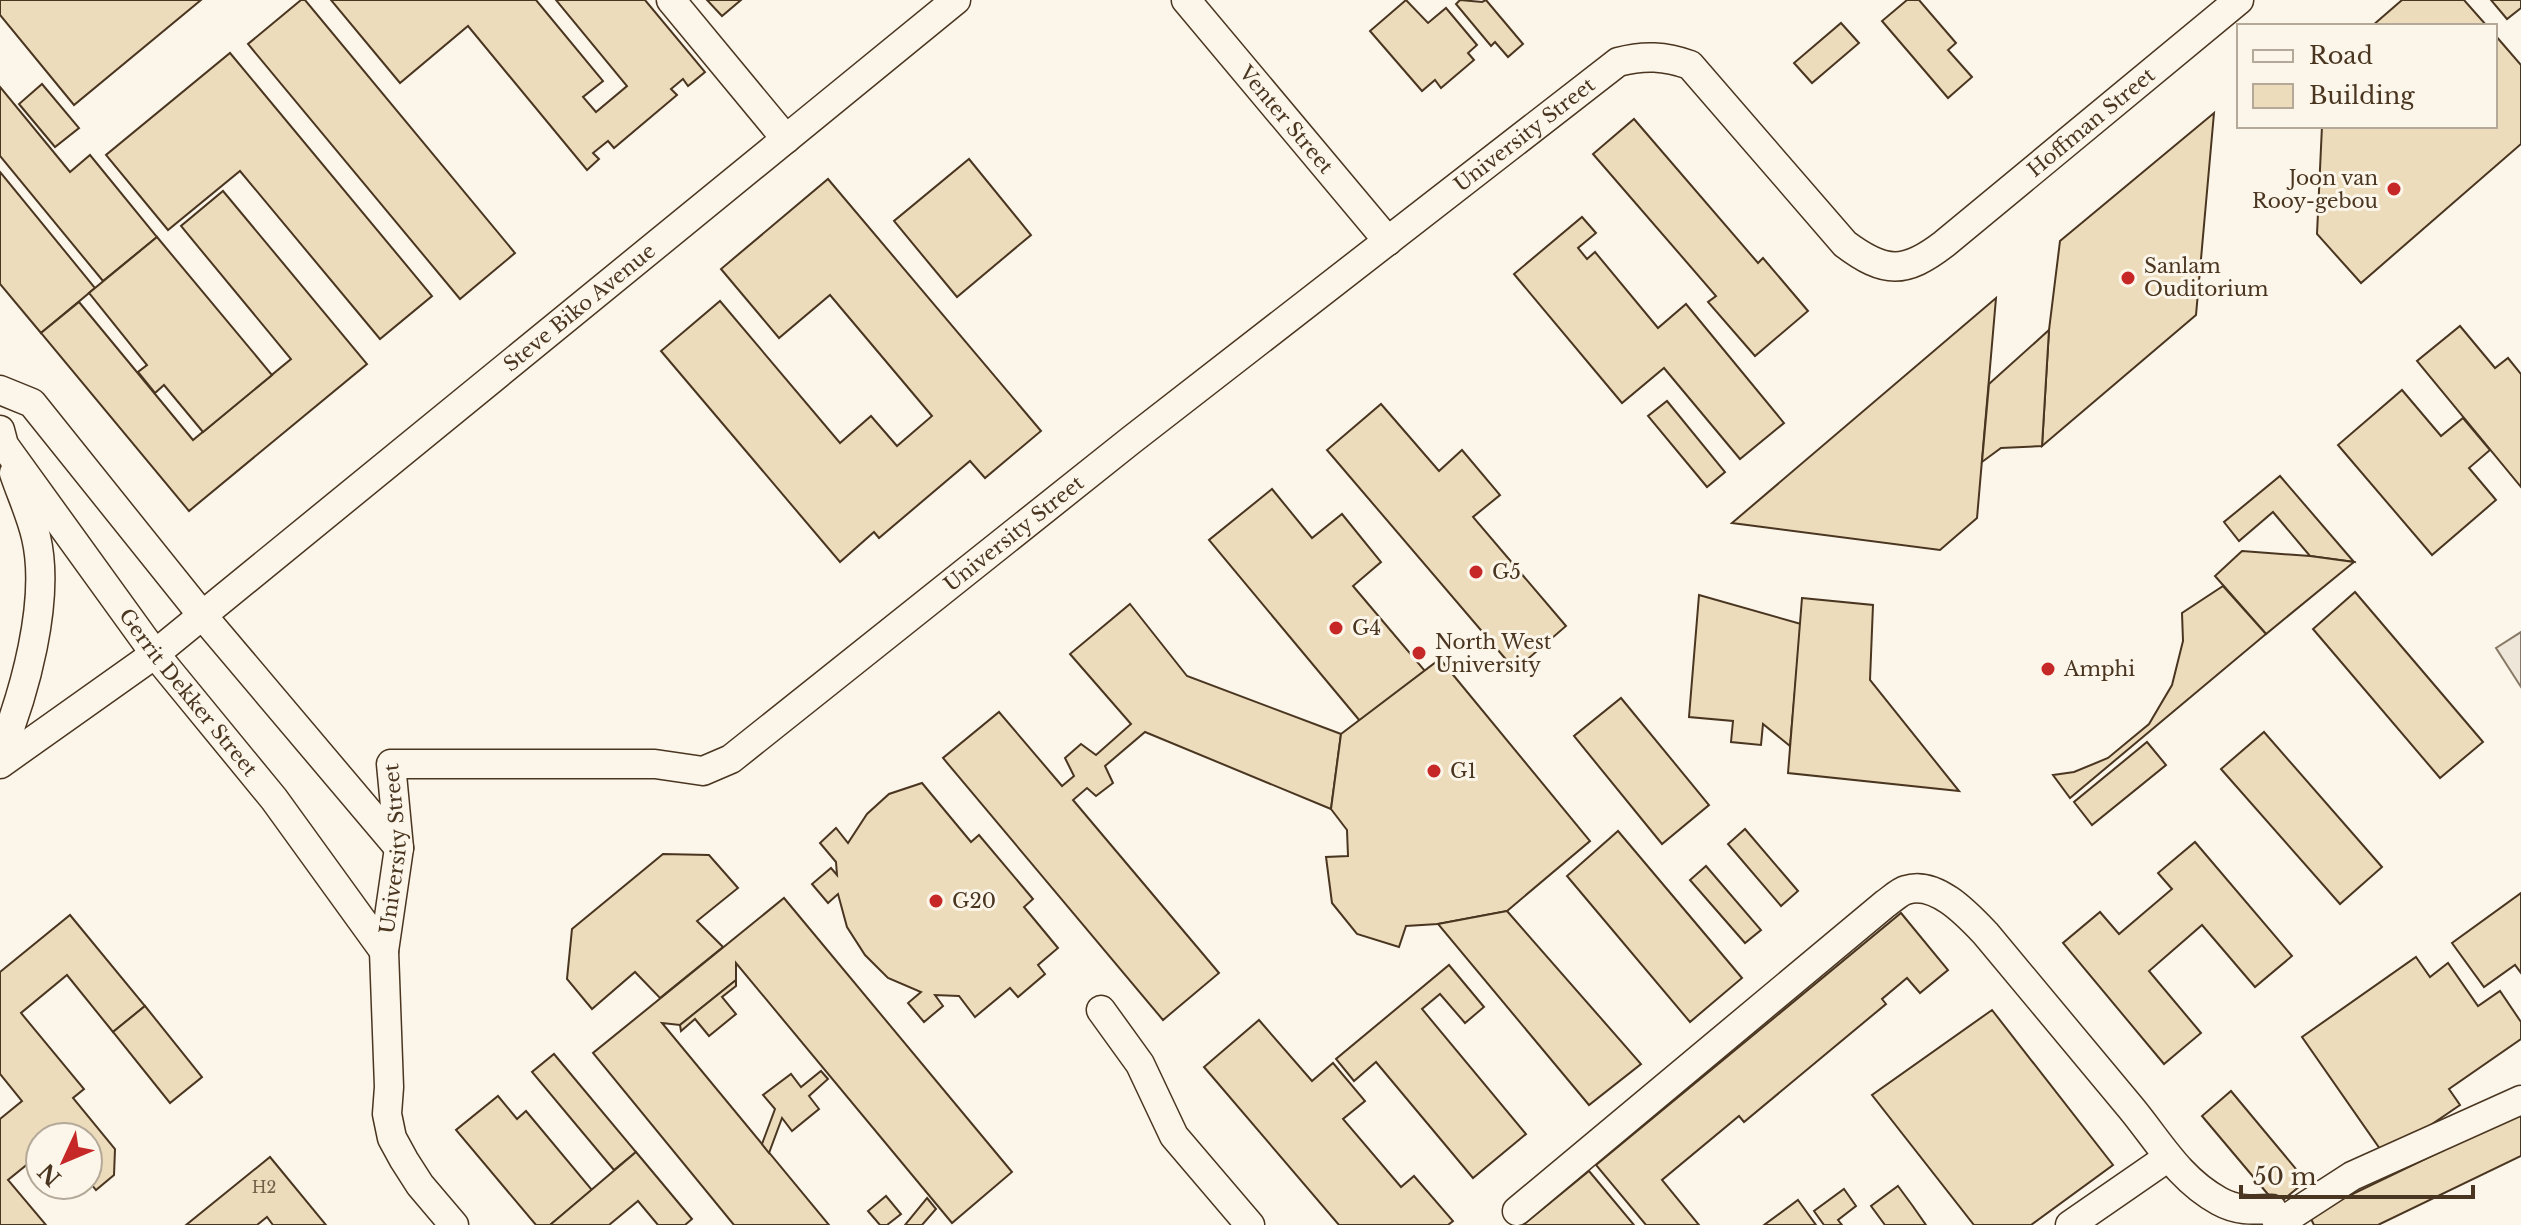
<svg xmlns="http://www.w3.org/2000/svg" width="2521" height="1225" viewBox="0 0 2521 1225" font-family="'Libre Baskerville',serif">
	<rect width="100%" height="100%" fill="#fbf6e9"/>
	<!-- green -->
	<polygon fill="#ede6d9" stroke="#887966" stroke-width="2" points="2521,632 2521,687 2496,648"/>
	<!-- building -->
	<g fill="#ecdcbc" stroke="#4a3520" stroke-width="2">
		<polygon points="0,0 201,0 74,105 0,15"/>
		<polygon points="301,0 305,0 515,253 460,299 248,44"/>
		<polygon points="331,0 536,0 603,81 583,97 596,112 627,86 556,0 645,0 705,72 688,86 683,79 671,89 677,95 614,148 608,141 593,153 599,159 587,170 468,26 400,83"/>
		<polygon points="707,0 741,0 722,16"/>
		<polygon points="1406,0 1428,23 1446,8 1477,45 1468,53 1474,60 1441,88 1435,80 1422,91 1370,31"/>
		<polygon points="1460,0 1482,2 1486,0 1523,44 1508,57 1495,42 1491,46 1456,4"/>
		<polygon points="1907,0 1919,0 1956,43 1948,50 1972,77 1948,98 1882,21"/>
		<polygon points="2402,0 2464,0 2487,26 2372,26"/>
		<polygon points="2491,0 2521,0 2521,8 2507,19"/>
		<polygon points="1841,23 1859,43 1812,83 1794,63"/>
		<polygon points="2495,35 2521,65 2521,144 2361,283 2317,234 2322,126 2495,126"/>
		<polygon points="230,53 432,296 380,339 240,171 168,230 106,155"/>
		<polygon points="42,84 79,128 55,147 19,104"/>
		<polygon points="0,87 70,172 90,155 157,237 103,281 0,156"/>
		<polygon points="2214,113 2196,315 2042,446 2049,330 2060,241"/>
		<polygon points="1634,119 1758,263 1763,258 1808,311 1755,356 1708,302 1716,296 1593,154"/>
		<polygon points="969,159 1031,235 957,297 894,221"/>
		<polygon points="0,172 95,288 41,333 0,284"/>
		<polygon points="828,179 1041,431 985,478 970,461 879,538 874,532 840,562 661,351 720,301 840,443 871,416 897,446 932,416 830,295 779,338 721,269"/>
		<polygon points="223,191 367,364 189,511 41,333 79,302 193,440 291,359 181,226"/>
		<polygon points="1582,217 1596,233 1578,248 1587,259 1595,252 1658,328 1686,304 1784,423 1740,459 1664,368 1622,403 1514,274"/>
		<polygon points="157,237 272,375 203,432 164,385 155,393 138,372 147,365 89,293"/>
		<polygon points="1996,298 1977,518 1940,550 1732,523"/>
		<polygon points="2460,326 2495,368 2508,358 2521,374 2521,487 2417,361"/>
		<polygon points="2049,330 2042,446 2001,448 1982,462 1989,384"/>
		<polygon points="2402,390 2441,436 2463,418 2490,450 2469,468 2496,500 2432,555 2338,445"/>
		<polygon points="1667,401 1725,472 1707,487 1648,416"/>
		<polygon points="1381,404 1439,471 1462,450 1500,495 1473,517 1566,626 1515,670 1327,450"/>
		<polygon points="2280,476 2354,562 2310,556 2273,512 2239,541 2224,522"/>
		<polygon points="1272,489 1312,538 1342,514 1381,562 1353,586 1425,671 1360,721 1209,540"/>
		<polygon points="2242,551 2310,556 2354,562 2266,634 2215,576"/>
		<polygon points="2223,586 2266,634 2070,798 2053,775 2074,772 2108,758 2149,724 2172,685 2183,641 2182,613"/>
		<polygon points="2355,592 2483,742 2440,778 2313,629"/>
		<polygon points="1699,595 1801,624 1790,746 1763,724 1761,745 1731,742 1733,721 1689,717"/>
		<polygon points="1802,598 1873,605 1870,680 1959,791 1788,773"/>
		<polygon points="1130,604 1187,676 1341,734 1331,809 1145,732 1105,766 1113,783 1096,796 1087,788 1073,800 1219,973 1163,1020 943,758 999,712 1062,786 1074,776 1065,758 1081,744 1096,755 1131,724 1070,654"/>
		<polygon points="1440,659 1590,841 1507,911 1438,924 1406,926 1399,947 1357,934 1332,903 1326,857 1348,856 1347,830 1331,809 1341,734"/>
		<polygon points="1621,698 1709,805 1662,844 1574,736"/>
		<polygon points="2264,732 2382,867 2340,904 2221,769"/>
		<polygon points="2147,742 2166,765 2092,825 2074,802"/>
		<polygon points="922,783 971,842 979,835 1033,899 1024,907 1058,948 1038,965 1045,974 1018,997 1010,988 975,1017 959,996 935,995 943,1006 924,1022 908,1003 921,992 888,978 865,955 847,927 838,894 828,903 812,884 831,868 837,875 836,862 820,843 836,828 848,843 867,814 889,794"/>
		<polygon points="1745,829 1798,891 1781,906 1728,844"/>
		<polygon points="1618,831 1742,978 1690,1022 1567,876"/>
		<polygon points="2195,842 2292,956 2255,987 2202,925 2149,971 2201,1033 2164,1064 2063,943 2100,912 2119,934 2172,889 2158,873"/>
		<polygon points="663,854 709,855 738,888 697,921 723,947 660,998 635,972 592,1009 567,979 572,929"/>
		<polygon points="1706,866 1761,930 1745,943 1690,880"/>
		<polygon points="2521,893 2521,973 2515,965 2484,987 2452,943"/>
		<polygon points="784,898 1012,1172 952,1223 736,963 736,980 680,1025 662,1023 829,1225 734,1225 593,1053"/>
		<polygon points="1507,911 1641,1064 1589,1105 1438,924"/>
		<polygon points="1901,913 1948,970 1920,993 1907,978 1882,999 1886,1004 1744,1122 1739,1116 1662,1180 1699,1225 1646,1225 1596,1165"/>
		<polygon points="70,915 145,1006 113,1032 67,975 21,1013 84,1089 73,1098 115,1149 114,1175 96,1190 88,1180 88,1137 40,1137 40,1154 8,1180 46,1225 0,1225 0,1119 22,1101 0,1074 0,972"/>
		<polygon points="2416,957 2430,977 2448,963 2478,1006 2500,991 2521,1022 2521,1039 2449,1089 2460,1105 2385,1156 2302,1037"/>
		<polygon points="1449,965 1484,1007 1465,1023 1440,994 1422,1009 1526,1134 1473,1178 1376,1062 1354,1081 1336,1059"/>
		<polygon points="736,980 736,986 722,997 736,1014 709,1036 695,1019 681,1031 680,1025"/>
		<polygon points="145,1006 202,1077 170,1103 113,1032"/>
		<polygon points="1992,1010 2113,1165 2031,1225 1974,1225 1872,1095"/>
		<polygon points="1259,1020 1312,1081 1333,1063 1365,1101 1343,1119 1401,1187 1414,1176 1453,1221 1448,1225 1339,1225 1204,1067"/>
		<polygon points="554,1054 636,1152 614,1170 532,1072"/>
		<polygon points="821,1071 828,1079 809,1096 819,1109 792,1131 782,1118 769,1153 762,1144 775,1109 763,1095 791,1074 801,1087"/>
		<polygon points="2231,1091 2306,1181 2277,1205 2202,1116"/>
		<polygon points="498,1096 517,1119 526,1111 592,1190 550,1225 536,1225 456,1130"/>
		<polygon points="2521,1113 2521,1156 2378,1225 2314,1225 2309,1215"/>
		<polygon points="636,1152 692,1219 685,1225 658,1225 638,1201 609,1225 550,1225"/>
		<polygon points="270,1157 326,1225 273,1225 267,1217 257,1225 186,1225"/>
		<polygon points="1589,1171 1634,1225 1523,1225"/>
		<polygon points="1898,1186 1912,1205 1926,1225 1885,1225 1871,1206"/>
		<polygon points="1844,1189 1856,1206 1838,1220 1842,1225 1824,1225 1814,1211"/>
		<polygon points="886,1196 901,1214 887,1225 880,1225 868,1211"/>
		<polygon points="927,1198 936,1209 922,1225 905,1225"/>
		<polygon points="1798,1200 1816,1225 1764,1225"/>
	</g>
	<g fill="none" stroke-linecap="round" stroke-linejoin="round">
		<!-- minor casing -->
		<g stroke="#4a3520" stroke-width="31">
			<g id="minor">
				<polyline points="671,0 786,139"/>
				<path id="s1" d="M1186,0L1388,241"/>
				<polyline points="0,390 32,403 202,615 399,848"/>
				<path id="s2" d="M0,430L4,445L155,654L274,799L384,951"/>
				<path d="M0,754C24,695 51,601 36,537C31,515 21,494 14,473"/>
				<path id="s3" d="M0,764L155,654L956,0"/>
				<polyline points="1101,1010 1140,1064 1174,1136 1250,1225"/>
				<path d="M1517,1211L1885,904C1891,900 1899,892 1906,890C1936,880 1968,915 1986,934C2034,992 2082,1050 2131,1108C2159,1142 2179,1179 2219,1201C2237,1211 2252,1210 2272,1209L2278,1224L2352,1176L2521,1100"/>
				<path id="s4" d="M454,1225L420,1185L404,1160L392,1138L387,1114L389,1087L384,951L399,848L391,764H655L703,771L731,759L1130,441L1618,62C1644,55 1665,56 1690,65L1845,244C1885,274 1905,274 1944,244L2239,0"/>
				<polyline points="2070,1225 2167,1158"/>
			</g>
		</g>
		<!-- minor -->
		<use href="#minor" stroke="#fbf6e9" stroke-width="28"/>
	</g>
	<!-- markers -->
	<g fill="#c62828" stroke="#fbf6e9" stroke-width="3">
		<circle cx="2394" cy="189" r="8"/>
		<circle cx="2128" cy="278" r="8"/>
		<circle cx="1476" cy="572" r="8"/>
		<circle cx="1336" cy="628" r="8"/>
		<circle cx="1419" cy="653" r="8"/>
		<circle cx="2048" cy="669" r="8"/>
		<circle cx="1434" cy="771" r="8"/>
		<circle cx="936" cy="901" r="8"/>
	</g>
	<g text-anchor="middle" stroke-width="6" stroke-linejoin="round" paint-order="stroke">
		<!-- number labels -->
		<g font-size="16" fill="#725f47">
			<text x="264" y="1193">H2</text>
		</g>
		<!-- street labels -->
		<g font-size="20" fill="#4a3520" stroke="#fbf6e9">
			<text dy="7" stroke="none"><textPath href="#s1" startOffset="156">Venter Street</textPath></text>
			<text dy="7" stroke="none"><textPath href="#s4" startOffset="2566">Hoffman Street</textPath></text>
			<text dy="7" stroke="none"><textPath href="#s4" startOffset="1836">University Street</textPath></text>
			<text dy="7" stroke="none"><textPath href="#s3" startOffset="738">Steve Biko Avenue</textPath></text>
			<text dy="7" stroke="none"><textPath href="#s4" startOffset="1188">University Street</textPath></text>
			<text dy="7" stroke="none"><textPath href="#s2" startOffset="324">Gerrit Dekker Street</textPath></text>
			<text dy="7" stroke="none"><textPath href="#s4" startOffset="398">University Street</textPath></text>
		</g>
		<!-- poi labels -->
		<g font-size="20" fill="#4a3520" stroke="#fbf6e9" text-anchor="start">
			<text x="2378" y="185" text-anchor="end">Joon van<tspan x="2378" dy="23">Rooy-gebou</tspan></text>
			<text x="2144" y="273">Sanlam<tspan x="2144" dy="23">Ouditorium</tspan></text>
			<text x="1492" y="579">G5</text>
			<text x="1352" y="635">G4</text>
			<text x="1435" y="649">North West<tspan x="1435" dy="23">University</tspan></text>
			<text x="2064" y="676">Amphi</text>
			<text x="1450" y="778">G1</text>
			<text x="952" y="908">G20</text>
		</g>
	</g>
	<!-- legend -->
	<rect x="2237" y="24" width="260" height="104" fill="#fbf6e9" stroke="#b4a999" stroke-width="2"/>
	<rect x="2253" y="50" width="40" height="12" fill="#fbf6e9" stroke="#b4a999" stroke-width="2"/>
	<text x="2309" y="64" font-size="24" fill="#4a3520">Road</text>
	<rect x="2253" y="84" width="40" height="24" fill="#ecdcbc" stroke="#b4a999" stroke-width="2"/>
	<text x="2309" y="104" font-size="24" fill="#4a3520">Building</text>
	<!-- north arrow -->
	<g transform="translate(64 1161) rotate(226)"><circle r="38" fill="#fbf6e9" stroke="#b4a999" stroke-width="2"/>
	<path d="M0-6L14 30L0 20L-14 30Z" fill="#c62828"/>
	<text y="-12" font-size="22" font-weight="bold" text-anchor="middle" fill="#4a3520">N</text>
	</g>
	<!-- scale -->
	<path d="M2241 1185v12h232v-12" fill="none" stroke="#4a3520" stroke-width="4"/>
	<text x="2253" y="1185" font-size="24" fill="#4a3520" stroke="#fbf6e9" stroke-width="6" paint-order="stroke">50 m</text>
</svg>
